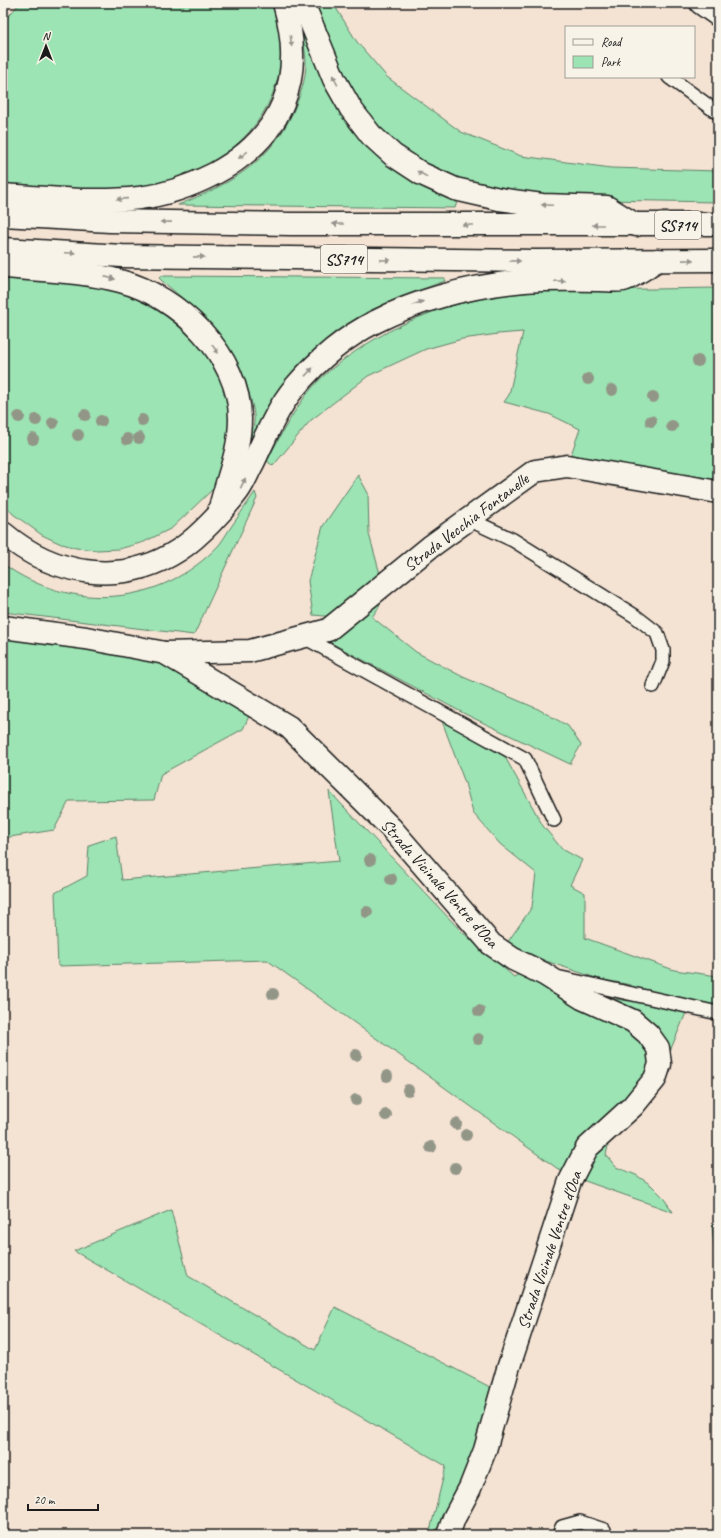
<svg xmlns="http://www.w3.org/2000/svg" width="721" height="1538" viewBox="0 0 721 1538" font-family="Caveat,sans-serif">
	<rect width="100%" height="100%" fill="#f4e2d3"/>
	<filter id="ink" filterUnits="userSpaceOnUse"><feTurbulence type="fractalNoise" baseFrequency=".025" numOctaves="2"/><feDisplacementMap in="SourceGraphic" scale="8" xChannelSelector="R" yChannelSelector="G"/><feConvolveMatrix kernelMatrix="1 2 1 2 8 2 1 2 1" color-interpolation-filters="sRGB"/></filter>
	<g filter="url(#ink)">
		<!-- green -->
		<g fill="#9ce4b3" stroke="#5c8068">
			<path d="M20,3H274C278,19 281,35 282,51C282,62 280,73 276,84C259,142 201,179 142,187C123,190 104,189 85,189C58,189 30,189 3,189V22Z"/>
			<path d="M293,3L319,71L332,99L343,116L400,173L425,188L440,195L454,198L457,202L455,208L178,205C228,185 270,163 293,112C300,96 306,80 306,62C305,42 299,22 293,3Z"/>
			<polygon points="318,3 333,3 357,42 387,77 461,132 521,156 611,168 718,171 718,202 546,199 476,185 439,172 399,147 367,113 336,62 314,4"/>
			<polygon points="3,275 71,280 141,297 180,325 207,354 222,380 230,409 228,444 214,488 172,528 144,542 119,549 97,550 76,548 59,543 42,535 13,514 3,503"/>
			<path d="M161,276H163L445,278V281L400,297L367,312L316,349L293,372L278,392L246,452C248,443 253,432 254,423C255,412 251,400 248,390C234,341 199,312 162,281L159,278Z"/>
			<path d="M718,288V487L568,463L580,429L549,414L504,402L509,395L523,332L498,334L462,339L426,349L368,376L310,421L273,466L267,461C280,436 293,411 311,389C325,372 344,359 362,347C396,325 434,309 473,300C511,292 550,291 588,290C631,289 675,289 718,288Z"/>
			<polygon points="358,475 368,493 369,534 380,574 382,597 379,607 372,617 416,652 463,677 538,709 568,726 581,745 570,764 467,715 318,636 346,618 313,615 308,581 323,526"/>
			<path d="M255,492L257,498L194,635L3,612V564C71,613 161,607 219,545C223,540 227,533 231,527C239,515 247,504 255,492Z"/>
			<polygon points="3,630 155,653 252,710 243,729 161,774 154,800 69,801 54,830 3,838"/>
			<polygon points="442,721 505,757 543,826 562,849 582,860 570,885 585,893 585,938 674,970 718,976 718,1007 691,1001 670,1051 663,1081 596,1127 608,1146 606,1155 616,1167 636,1175 651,1185 662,1196 673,1212 565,1174 267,960 58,966 55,893 87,876 89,845 116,836 122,880 339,861 329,791 462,932 514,977 528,969 608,998 629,1001 631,985 599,979 546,961 507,943 532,907 536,873 500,844 473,813 465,783"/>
			<polygon points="171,1210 188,1276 315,1350 335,1307 490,1387 527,1286 492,1411 444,1523 429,1535 446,1466 74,1251"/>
			<polygon points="718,1221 718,1287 712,1226"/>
		</g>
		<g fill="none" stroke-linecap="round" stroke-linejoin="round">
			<!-- service casing -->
			<g stroke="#1c1c1c" stroke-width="16">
				<g id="service">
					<polyline points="669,77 718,113"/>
					<polyline points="468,519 513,540 635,616 657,633 663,650 663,661 653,686"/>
					<polyline points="304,637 525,759 554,820"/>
					<polyline points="561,978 718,1013"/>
					<polyline points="559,1535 562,1527 580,1522 604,1530"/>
				</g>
			</g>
			<!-- minor casing -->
			<g stroke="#1c1c1c" stroke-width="25">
				<g id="minor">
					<polyline points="701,3 718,15"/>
					<polyline points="3,627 86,638 165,653 250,651 328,630 430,547 535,471 567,466 718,492"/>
					<polyline points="165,653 289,727 391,828 491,944 513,959 544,974 582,998 633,1021 648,1034 658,1048 660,1064 655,1079 633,1106 587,1148 570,1181 508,1369 485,1450 470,1488 454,1518 448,1535"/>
				</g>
			</g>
			<!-- trunk casing -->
			<g stroke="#1c1c1c" stroke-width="25">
				<g id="trunk">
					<polyline points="303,3 334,79 351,109 371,135 393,155 422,174 455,189 499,199 542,205 607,207 636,225"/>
					<path d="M3,195C48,198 94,203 139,198C165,195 191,186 214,174C283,137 306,78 284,3"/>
					<polyline points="3,215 110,221 291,224 718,224"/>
					<polyline points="3,249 122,256 535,261 718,260"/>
					<path d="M3,265L6,267C44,271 84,271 120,281C179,296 240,356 240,419C240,450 227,479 220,508"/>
					<path d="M3,533C54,576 122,587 179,550C199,537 224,510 238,491C244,483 248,472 253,463C265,438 277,408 295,387C317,361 345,337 375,322C422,298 472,286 524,281C549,279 574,280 599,280C607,280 616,281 623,280C632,278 649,265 658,260"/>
				</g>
			</g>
			<!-- service -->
			<use href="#service" stroke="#f7f3e8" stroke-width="13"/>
			<!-- minor -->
			<use href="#minor" stroke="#f7f3e8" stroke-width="22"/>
			<!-- trunk -->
			<use href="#trunk" stroke="#f7f3e8" stroke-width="22"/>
		</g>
		<!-- trees -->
		<g fill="#929687">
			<circle cx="698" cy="361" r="6"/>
			<circle cx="588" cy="379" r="6"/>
			<circle cx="612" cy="390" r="6"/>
			<circle cx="653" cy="397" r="6"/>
			<circle cx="85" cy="415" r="6"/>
			<circle cx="19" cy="417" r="6"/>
			<circle cx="36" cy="420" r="6"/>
			<circle cx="142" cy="420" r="6"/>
			<circle cx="101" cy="421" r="6"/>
			<circle cx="651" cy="421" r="6"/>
			<circle cx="53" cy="423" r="6"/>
			<circle cx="672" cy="426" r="6"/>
			<circle cx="78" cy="435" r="6"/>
			<circle cx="139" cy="438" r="6"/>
			<circle cx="33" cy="439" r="6"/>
			<circle cx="127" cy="439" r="6"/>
			<circle cx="370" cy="860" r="6"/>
			<circle cx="391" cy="879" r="6"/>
			<circle cx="367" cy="912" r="6"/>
			<circle cx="273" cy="994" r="6"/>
			<circle cx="479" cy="1011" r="6"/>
			<circle cx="478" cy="1039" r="6"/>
			<circle cx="356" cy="1055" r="6"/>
			<circle cx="387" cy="1076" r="6"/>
			<circle cx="408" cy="1090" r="6"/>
			<circle cx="356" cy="1100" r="6"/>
			<circle cx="386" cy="1115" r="6"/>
			<circle cx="456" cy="1124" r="6"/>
			<circle cx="466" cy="1135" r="6"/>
			<circle cx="431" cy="1147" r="6"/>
			<circle cx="455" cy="1168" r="6"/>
		</g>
		<!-- one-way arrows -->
		<defs><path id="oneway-solid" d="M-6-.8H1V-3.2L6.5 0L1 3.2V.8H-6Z"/></defs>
		<g fill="#94928c">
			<use href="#oneway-solid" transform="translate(291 41) rotate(83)"/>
			<use href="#oneway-solid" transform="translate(335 80) rotate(-117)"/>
			<use href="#oneway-solid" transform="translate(243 155) rotate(142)"/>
			<use href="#oneway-solid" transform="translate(422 174) rotate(-151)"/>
			<use href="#oneway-solid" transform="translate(122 199) rotate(176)"/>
			<use href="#oneway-solid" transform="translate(547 205) rotate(-177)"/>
			<use href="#oneway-solid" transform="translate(166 222) rotate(-179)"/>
			<use href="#oneway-solid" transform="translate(338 224) rotate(-180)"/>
			<use href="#oneway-solid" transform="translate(468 225) rotate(-180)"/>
			<use href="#oneway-solid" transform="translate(598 225) rotate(180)"/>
			<use href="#oneway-solid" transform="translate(70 253) rotate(3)"/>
			<use href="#oneway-solid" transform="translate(199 257) rotate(1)"/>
			<use href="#oneway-solid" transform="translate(385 260) rotate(1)"/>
			<use href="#oneway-solid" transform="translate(688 260) rotate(-1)"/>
			<use href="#oneway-solid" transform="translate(515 261) rotate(1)"/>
			<use href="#oneway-solid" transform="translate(110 278) rotate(13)"/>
			<use href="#oneway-solid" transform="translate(560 281) rotate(-1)"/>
			<use href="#oneway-solid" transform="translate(418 303) rotate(-19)"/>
			<use href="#oneway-solid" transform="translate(215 349) rotate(55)"/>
			<use href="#oneway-solid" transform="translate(309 372) rotate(-47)"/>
			<use href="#oneway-solid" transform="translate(243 483) rotate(-64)"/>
		</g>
	</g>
	<g text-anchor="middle" stroke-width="3" stroke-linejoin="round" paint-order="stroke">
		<!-- shield labels -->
		<g fill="#f7f3e8" stroke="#5e5c59" stroke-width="1">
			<rect x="655" y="211" width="46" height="28" rx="3"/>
			<rect x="321" y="245" width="46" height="28" rx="3"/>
		</g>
		<g font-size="16" font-weight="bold" fill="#1c1c1c">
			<text x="678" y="231">SS714</text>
			<text x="344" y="265">SS714</text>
		</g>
		<!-- street labels -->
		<g font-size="17" fill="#1c1c1c" stroke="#f7f3e8">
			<text transform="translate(466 522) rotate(-37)" y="6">Strada Vecchia Fontanelle</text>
			<text transform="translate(440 883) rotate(48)" y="6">Strada Vicinale Ventre d'Oca</text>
			<text transform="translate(549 1250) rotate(-71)" y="6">Strada Vicinale Ventre d'Oca</text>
		</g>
	</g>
	<!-- margin -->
	<rect width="721" height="1538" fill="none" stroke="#f7f3e8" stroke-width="16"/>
	<rect x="8" y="8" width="705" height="1522" fill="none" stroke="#1c1c1c" stroke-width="1.5" filter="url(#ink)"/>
	<!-- legend -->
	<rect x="565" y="26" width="130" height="52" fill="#f7f3e8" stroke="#9f9d96"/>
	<rect x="573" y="39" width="20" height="6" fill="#f7f3e8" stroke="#9f9d96"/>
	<text x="601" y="46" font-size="12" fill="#1c1c1c">Road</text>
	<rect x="573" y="56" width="20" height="12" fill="#9ce4b3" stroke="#9f9d96"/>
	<text x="601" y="66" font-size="12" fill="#1c1c1c">Park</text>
	<!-- north arrow -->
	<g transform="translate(46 46)" stroke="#f7f3e8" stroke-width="3" paint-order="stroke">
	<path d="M0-3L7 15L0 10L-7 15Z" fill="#1c1c1c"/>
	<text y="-6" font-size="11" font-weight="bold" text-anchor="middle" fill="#1c1c1c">N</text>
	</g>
	<!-- scale -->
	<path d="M28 1504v6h70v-6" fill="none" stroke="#1c1c1c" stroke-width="2"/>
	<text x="34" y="1504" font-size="12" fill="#1c1c1c" stroke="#f7f3e8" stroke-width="3" paint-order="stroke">20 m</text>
</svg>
